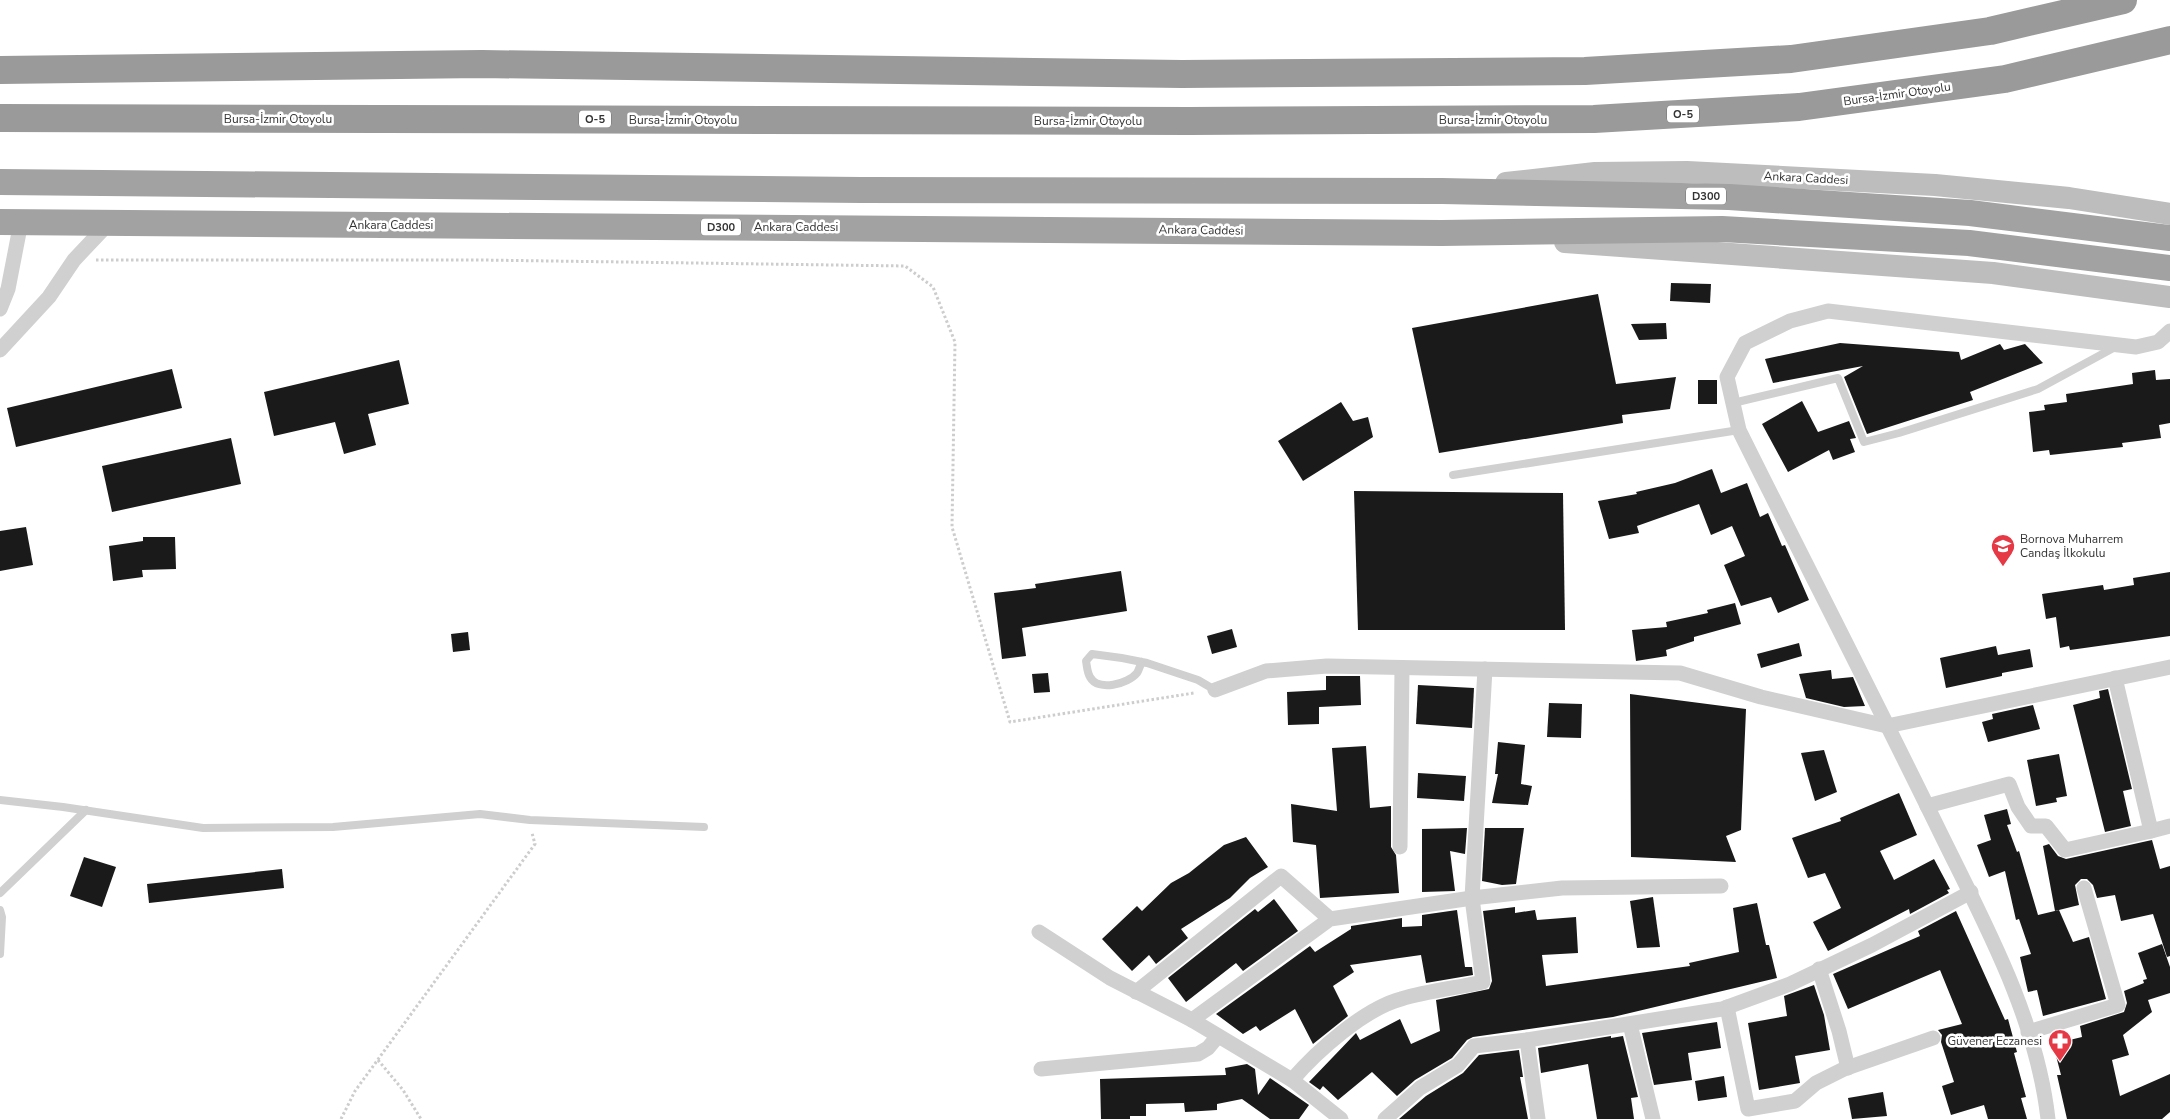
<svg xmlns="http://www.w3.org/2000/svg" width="2170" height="1119" viewBox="0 0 2170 1119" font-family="'Nunito Sans',sans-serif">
	<rect width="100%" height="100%" fill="#fff"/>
	<!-- building -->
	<g fill="#1a1a1a">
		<polygon points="1671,283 1711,284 1710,303 1670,301"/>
		<polygon points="1598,294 1616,384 1676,377 1670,409 1622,415 1623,423 1439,453 1412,328"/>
		<polygon points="1666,323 1667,339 1639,340 1631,324"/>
		<polygon points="1840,343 1959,352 1961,360 2000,344 2004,350 2025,344 2043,363 1970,392 1973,400 1867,434 1844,377 1863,366 1773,383 1765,359"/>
		<polygon points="399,360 409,404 368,414 376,445 344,454 335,422 274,436 264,392"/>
		<polygon points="172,369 182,408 16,447 7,408"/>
		<polygon points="2155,370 2156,380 2170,379 2170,423 2159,425 2161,438 2122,443 2123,447 2050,455 2049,450 2033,452 2029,412 2045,410 2044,405 2067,402 2066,394 2133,384 2132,373"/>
		<rect x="1698" y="380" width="19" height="24"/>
		<polygon points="1802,401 1818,432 1849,421 1856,438 1850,439 1855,452 1833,460 1829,450 1788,472 1762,424"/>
		<polygon points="1341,402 1353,421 1368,417 1373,437 1303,481 1278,441"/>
		<polygon points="231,438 241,484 112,512 102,466"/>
		<polygon points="1712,469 1721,493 1747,483 1760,517 1768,513 1782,546 1785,545 1809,600 1778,613 1771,597 1741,606 1724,565 1745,556 1732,526 1711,535 1699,504 1637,526 1639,533 1609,539 1598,501 1637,494 1636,492 1675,483"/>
		<polygon points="1354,491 1563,493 1565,630 1358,630"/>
		<polygon points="26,527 33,565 0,571 0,531"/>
		<polygon points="143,537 175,537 176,569 142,570 143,577 113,581 109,546 143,541"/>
		<polygon points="1121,571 1127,611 1022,628 1026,656 1002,659 994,593 1036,588 1035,584"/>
		<polygon points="2170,572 2170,636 2070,650 2069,646 2060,648 2056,617 2046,619 2042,594 2103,585 2104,590 2134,585 2133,578"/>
		<polygon points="1735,603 1741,624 1694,637 1694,641 1666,650 1667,656 1636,661 1632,630 1667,627 1666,622 1708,613 1707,610"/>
		<polygon points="1232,629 1237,647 1212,654 1207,636"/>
		<polygon points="468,632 470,650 453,652 451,634"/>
		<polygon points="1799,643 1802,656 1761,668 1757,654"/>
		<polygon points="1996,646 1998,655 2030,649 2033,667 2002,673 2002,676 1946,688 1940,658"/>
		<polygon points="1831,670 1832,679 1853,677 1865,706 1844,707 1806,698 1799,674"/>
		<polygon points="1048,673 1050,692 1034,693 1032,674"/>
		<polygon points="1326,676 1360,676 1361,705 1319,707 1319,724 1288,725 1287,692 1326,690"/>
		<polygon points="1418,685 1474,688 1472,728 1416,724"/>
		<polygon points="2108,689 2132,789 2123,791 2131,826 2105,832 2073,705 2100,698 2099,691"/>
		<polygon points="1630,694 1746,709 1741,830 1726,836 1736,862 1631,857"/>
		<polygon points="1549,703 1582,704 1581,738 1547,737"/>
		<polygon points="2033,705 2040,729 1988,742 1982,722 1993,719 1992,714"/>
		<polygon points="1498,742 1525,745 1521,784 1532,786 1528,805 1492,803 1498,774 1495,774"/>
		<polygon points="1366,746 1370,808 1391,806 1391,847 1396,855 1399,893 1320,898 1316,845 1293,842 1291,804 1337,811 1332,748"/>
		<polygon points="1824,750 1837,792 1815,801 1801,753"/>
		<polygon points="2059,754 2067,796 2056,798 2057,802 2036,806 2027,760"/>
		<polygon points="1418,773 1466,776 1464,801 1417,798"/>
		<polygon points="1899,793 1917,835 1880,851 1894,880 1934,859 1950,889 1947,890 1949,893 1910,914 1909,909 1828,951 1813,922 1841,908 1825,873 1808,878 1792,838 1841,821 1840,818"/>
		<polygon points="2007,809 2011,824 2007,825 2017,852 2019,851 2038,915 2059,910 2073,942 2089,937 2106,999 2043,1016 2037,990 2028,992 2020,957 2031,954 2019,919 2016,920 2005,871 1989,877 1977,845 1991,840 1984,815"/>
		<polygon points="1467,828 1465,854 1450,851 1455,891 1422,892 1422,829"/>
		<polygon points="1485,828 1524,828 1516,884 1502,885 1482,881"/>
		<polygon points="1246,837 1268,867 1250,878 1230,898 1181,929 1188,938 1156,964 1149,955 1132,971 1102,939 1137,906 1142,911 1171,883 1189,873 1224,845"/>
		<polygon points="2152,840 2160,869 2170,866 2170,956 2167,957 2153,914 2121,921 2115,895 2097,898 2093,885 2087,879 2081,879 2075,885 2079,905 2055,911 2043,846 2049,844 2058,856 2066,859"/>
		<polygon points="84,857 116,867 102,907 70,896"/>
		<polygon points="282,869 284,888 149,903 147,884"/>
		<polygon points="1653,897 1660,947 1637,948 1630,901"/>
		<polygon points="1274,899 1298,931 1243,971 1236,963 1186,1002 1168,978 1255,909 1258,912"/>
		<polygon points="1757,903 1766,945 1769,945 1777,978 1613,1017 1473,1037 1467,1040 1452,1058 1415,1080 1397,1096 1372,1072 1338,1100 1323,1086 1320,1090 1309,1082 1356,1033 1360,1040 1400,1019 1411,1044 1440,1031 1436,1000 1489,989 1492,981 1483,911 1515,907 1515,913 1535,910 1537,920 1576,917 1578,953 1542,955 1546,986 1690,966 1689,963 1739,952 1733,908"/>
		<polygon points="1457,910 1465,967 1472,967 1473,975 1426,983 1421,955 1350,965 1354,972 1333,986 1348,1016 1313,1044 1295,1009 1260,1031 1256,1026 1243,1034 1216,1014 1310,946 1315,952 1351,929 1351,926 1402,918 1402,927 1422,926 1422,915"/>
		<polygon points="1956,911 2005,1020 2008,1019 2017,1052 2014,1053 2026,1097 2021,1098 2027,1119 1988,1119 1984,1105 1951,1115 1942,1086 1954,1082 1941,1042 1942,1035 1938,1030 1962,1024 1940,970 1848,1009 1833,974 1920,936 1918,931"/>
		<polygon points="2162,944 2170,967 2170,993 2148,1000 2152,1012 2123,1035 2129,1055 2112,1060 2120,1096 2170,1074 2170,1112 2162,1119 2067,1119 2057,1075 2061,1075 2053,1044 2082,1037 2080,1026 2124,1012 2127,1003 2124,991 2144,983 2143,980 2147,979 2138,953"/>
		<polygon points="1814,985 1824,1015 1830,1050 1795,1056 1800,1083 1759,1090 1748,1023 1787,1016 1784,996"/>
		<polygon points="1717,1022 1721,1048 1688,1053 1692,1080 1654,1085 1642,1033"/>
		<polygon points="1611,1036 1611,1038 1623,1036 1638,1097 1631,1098 1634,1119 1597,1119 1588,1064 1541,1073 1538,1048"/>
		<polygon points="1519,1050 1523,1077 1520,1077 1528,1119 1399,1119 1426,1096 1463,1073 1479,1055"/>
		<polygon points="1247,1064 1255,1069 1258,1095 1270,1078 1309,1105 1299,1119 1270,1119 1242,1099 1217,1104 1217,1110 1185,1112 1184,1103 1146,1104 1146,1116 1130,1116 1130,1119 1101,1119 1100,1079 1226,1075 1225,1068"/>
		<polygon points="1724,1076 1727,1097 1698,1101 1695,1081"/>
		<polygon points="1883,1092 1887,1116 1852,1119 1848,1098"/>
	</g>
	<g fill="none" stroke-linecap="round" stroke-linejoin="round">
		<!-- path -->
		<g stroke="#cdcdcd" stroke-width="3" stroke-dasharray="2.5 2.5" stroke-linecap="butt">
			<polyline points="96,260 481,260 905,266 933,287 955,342 952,527 1010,722 1194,693"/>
			<polyline points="378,1060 403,1090 421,1119"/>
			<polyline points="341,1119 355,1091 535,844 532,833"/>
		</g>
		<!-- service -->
		<g stroke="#d0d0d0" stroke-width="8">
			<polyline points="1733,403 1838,378 1864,442 1899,433 2038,389 2117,346"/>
			<polyline points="1453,475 1739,430"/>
			<path d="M1142,662C1140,665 1139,670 1137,673C1128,684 1098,692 1090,677C1087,672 1087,666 1086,661L1092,654C1111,656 1129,659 1147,663L1198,680L1215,690"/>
			<polyline points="0,800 63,807 203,828 333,827 480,814 530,820 704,827"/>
			<polyline points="0,893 86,810"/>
			<polyline points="0,910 2,917 0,954"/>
		</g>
		<!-- minor -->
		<g stroke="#d0d0d0" stroke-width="15">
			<polyline points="0,309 8,289 21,222"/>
			<polyline points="0,350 49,297 74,260 108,224"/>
			<polyline points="2115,678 2151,831 2170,826"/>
			<polyline points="1215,690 1266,671 1327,666 1680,673 1761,697 1887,726 2170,667"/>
			<polyline points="1927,806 2009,784 2018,807 2031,826 2046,826 2065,850 2151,831"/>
			<polyline points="1400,847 1402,668"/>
			<polyline points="1039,932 1110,978 1192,1020 1292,1080 1341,1119"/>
			<polyline points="1819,969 1839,1031 1848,1068"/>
			<polyline points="1136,992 1281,876 1330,919"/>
			<polyline points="1727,1007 1748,1109 1795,1101 1816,1083 1844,1069 1933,1038"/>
			<polyline points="1192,1020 1330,919 1472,898 1562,888 1721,886"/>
			<polyline points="1630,1024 1653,1119"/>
			<polyline points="2028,1032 2118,1005 2084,888"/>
			<polyline points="1527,1040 1538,1119"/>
			<polyline points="1041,1069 1198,1054 1208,1048 1218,1036"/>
			<path d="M1292,1080C1317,1051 1364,1009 1401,999C1428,991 1456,988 1483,982L1472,898L1485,669"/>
			<polyline points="1385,1119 1420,1088 1458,1065 1474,1046 1527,1040 1722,1009 1790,984 1872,945 1971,892"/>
			<path d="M2048,1119C2036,1013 1981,917 1935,822C1871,691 1804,561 1739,430L1727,377L1745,343L1790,321L1828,311L2136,347L2158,342L2170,331"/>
		</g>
		<!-- secondary -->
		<g stroke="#bdbdbd" stroke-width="22">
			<polyline points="1506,183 1595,173 1687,172 1935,185 2069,198 2170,214"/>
			<polyline points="1565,242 1993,273 2170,297"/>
		</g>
		<!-- trunk -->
		<g stroke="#a2a2a2" stroke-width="26">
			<polyline points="0,182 861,190 1442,191 1729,197 1970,213 2170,238"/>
			<polyline points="0,222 1442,233 1722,229 1969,243 2170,268"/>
		</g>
		<!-- motorway -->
		<g stroke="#9a9a9a" stroke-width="28">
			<polyline points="0,70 482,64 1182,74 1585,71 1791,59 1990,31 2123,0"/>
			<polyline points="0,118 1189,121 1594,119 1799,107 2005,79 2170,40"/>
		</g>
	</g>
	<!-- icons -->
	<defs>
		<g id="school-pin" transform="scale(1.25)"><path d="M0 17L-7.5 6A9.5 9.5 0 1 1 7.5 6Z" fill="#e63946" stroke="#fff"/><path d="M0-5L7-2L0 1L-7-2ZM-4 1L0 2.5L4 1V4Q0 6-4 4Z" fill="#fff"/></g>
		<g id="pharmacy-pin" transform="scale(1.25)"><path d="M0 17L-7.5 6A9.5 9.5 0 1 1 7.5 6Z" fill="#e63946" stroke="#fff"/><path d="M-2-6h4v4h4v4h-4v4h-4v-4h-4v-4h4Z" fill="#fff"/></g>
	</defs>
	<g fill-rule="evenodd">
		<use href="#school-pin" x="2003" y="546"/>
		<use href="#pharmacy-pin" x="2060" y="1041"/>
	</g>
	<g text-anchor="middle" stroke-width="5" stroke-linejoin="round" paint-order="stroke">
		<!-- shield labels -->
		<g fill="#fff" stroke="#707070" stroke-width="1">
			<rect x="1667" y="105.5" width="32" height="17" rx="4"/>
			<rect x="579" y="110.5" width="32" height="17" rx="4"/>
			<rect x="1686" y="187.5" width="40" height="17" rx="4"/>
			<rect x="701" y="218.5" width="40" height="17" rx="4"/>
		</g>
		<g font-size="11" font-weight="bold" fill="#333">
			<text x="1683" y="118">O-5</text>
			<text x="595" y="123">O-5</text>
			<text x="1706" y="200">D300</text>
			<text x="721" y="231">D300</text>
		</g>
		<!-- street labels -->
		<g font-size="12" fill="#333" stroke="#fff">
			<text transform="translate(1897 94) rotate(-8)" y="4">Bursa-İzmir Otoyolu</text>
			<text x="278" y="123">Bursa-İzmir Otoyolu</text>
			<text x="683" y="124">Bursa-İzmir Otoyolu</text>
			<text x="1493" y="124">Bursa-İzmir Otoyolu</text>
			<text x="1088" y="125">Bursa-İzmir Otoyolu</text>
			<text transform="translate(1806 178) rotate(3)" y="4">Ankara Caddesi</text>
			<text x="391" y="229">Ankara Caddesi</text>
			<text x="796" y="231">Ankara Caddesi</text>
			<text transform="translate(1201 230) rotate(1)" y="4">Ankara Caddesi</text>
		</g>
		<!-- poi labels -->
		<g font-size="12" fill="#333" stroke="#fff" text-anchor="start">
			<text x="2020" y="543">Bornova Muharrem<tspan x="2020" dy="14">Candaş İlkokulu</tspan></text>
			<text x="2042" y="1045" text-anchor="end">Güvener Eczanesi</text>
		</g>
	</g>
</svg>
